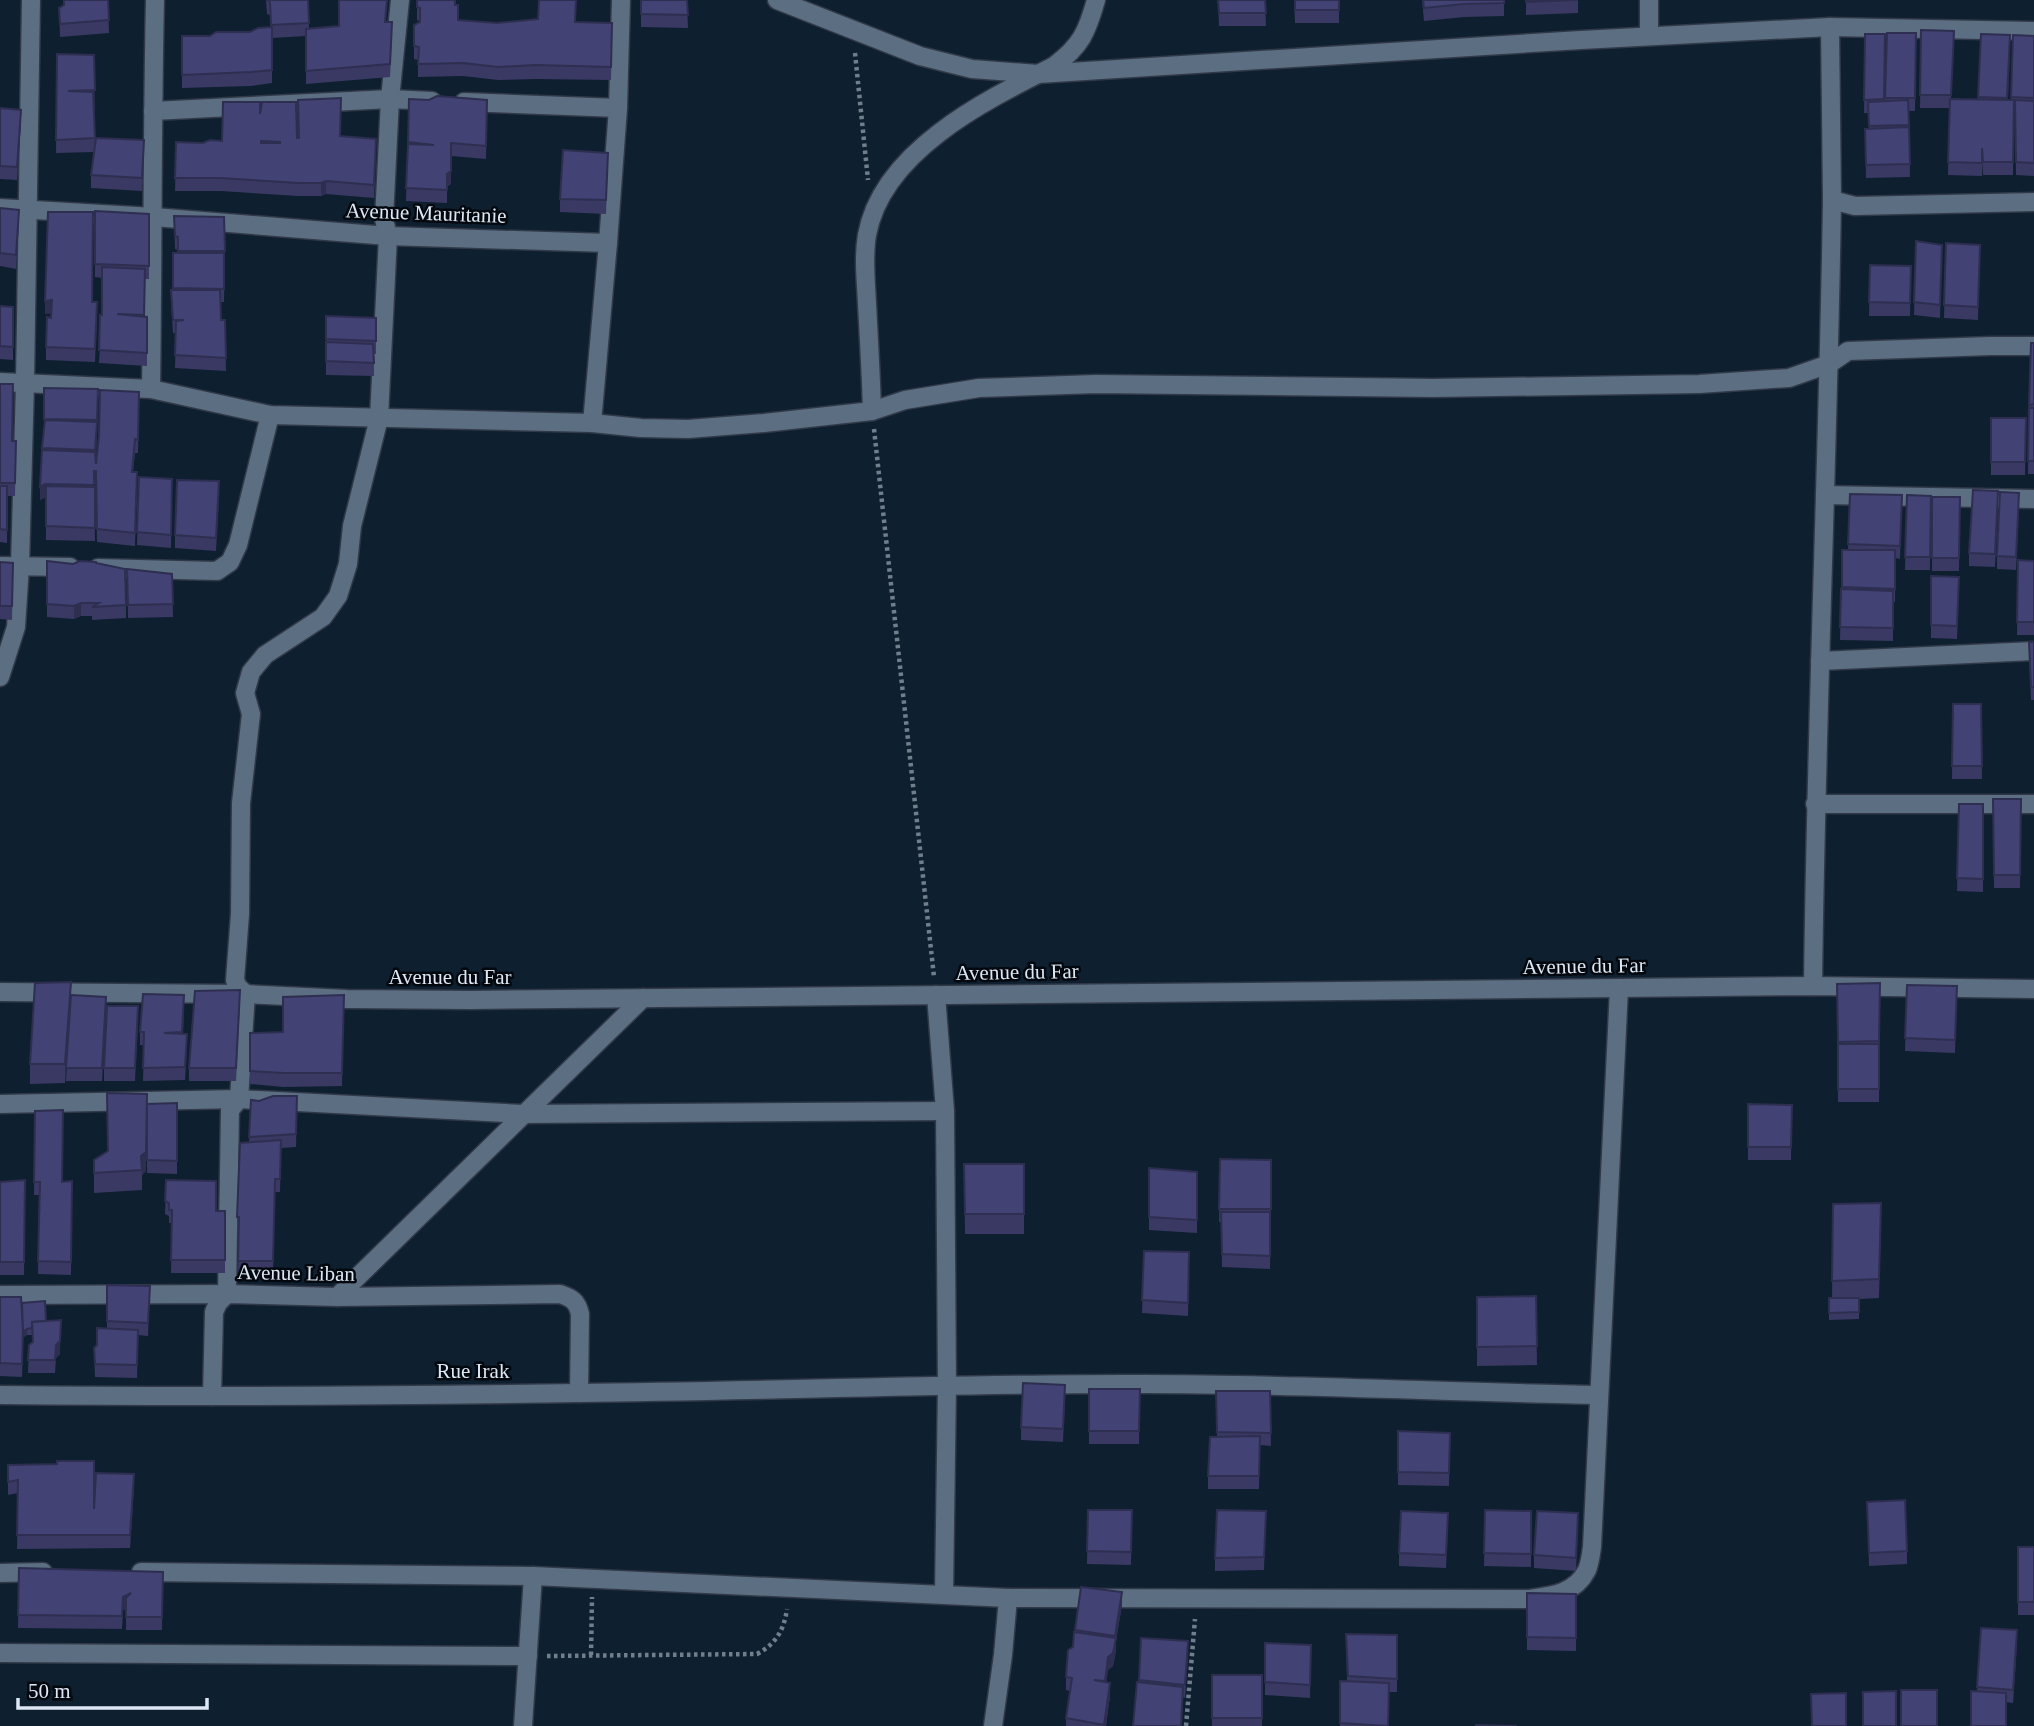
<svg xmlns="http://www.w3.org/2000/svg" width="2034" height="1726" viewBox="0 0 2034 1726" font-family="'Times New Roman',serif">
	<rect width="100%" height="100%" fill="#0e1f2f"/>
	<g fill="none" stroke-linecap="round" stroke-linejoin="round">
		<!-- street casing -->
		<g stroke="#313948" stroke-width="21">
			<g id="street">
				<polyline points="777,0 920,56 972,69 1038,74 1581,40 1830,27 2034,31"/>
				<polyline points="1649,0 1649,36"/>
				<polyline points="1830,27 1832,200 1855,206 2034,202"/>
				<polyline points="464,102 618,108"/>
				<polyline points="153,111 390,99 432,101"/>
				<polyline points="0,208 154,217 388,236 608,243 618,108 621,0"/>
				<polyline points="0,382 151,389 270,415 592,423 641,428 688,429 764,423 872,411 905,400 979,388 1096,384 1433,388 1699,384 1789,378 1829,364 1848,351 1990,346 2034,346"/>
				<path d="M151,389C153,260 152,130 155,0"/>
				<path d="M872,411C871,375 869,340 867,304C866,281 863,258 867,235C882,151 986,100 1054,66C1081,46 1087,32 1096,0"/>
				<polyline points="592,423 608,243"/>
				<polyline points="1825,495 2034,499"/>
				<polyline points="0,566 70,567"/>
				<polyline points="98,568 217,571 230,562 238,545 270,415"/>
				<polyline points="1820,661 2034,651"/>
				<polyline points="0,677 16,627 20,566 25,383 31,0"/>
				<polyline points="1815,804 2034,804"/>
				<path d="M1813,986C1816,724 1828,462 1832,200"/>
				<polyline points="0,992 246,994 347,999 471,1000 1813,986 2034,989"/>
				<polyline points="936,995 945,1111 947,1385 944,1594"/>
				<polyline points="0,1104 239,1099 523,1114 945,1111"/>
				<path d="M0,1295L227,1294L337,1297L560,1294C572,1298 577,1301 580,1314L579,1393"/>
				<polyline points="337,1297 643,998"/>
				<path d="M0,1395C193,1397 386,1396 579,1393C761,1391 943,1384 1125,1384C1283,1383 1441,1392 1599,1395"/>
				<polyline points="212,1396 214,1312 218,1303 227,1294 230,1110 239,1099 246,994 238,987 235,980 240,914 241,803 251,714 245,693 251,672 265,655 323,617 338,596 348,564 352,526 379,418 388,236 384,219 390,99 400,0"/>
				<path d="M141,1572L533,1576L1008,1598L1528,1599C1551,1596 1575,1594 1587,1570C1590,1563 1591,1554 1592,1547L1619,988"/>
				<polyline points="0,1573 43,1572"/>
				<polyline points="0,1653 528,1656"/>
				<polyline points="523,1726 533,1576"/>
				<polyline points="993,1726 1003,1655 1008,1598"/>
			</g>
		</g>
		<!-- path -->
		<g stroke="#717f8d" stroke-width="4.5" stroke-dasharray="3.5 3.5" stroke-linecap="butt">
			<polyline points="855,53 868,180"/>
			<polyline points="874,429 934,977"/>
			<polyline points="591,1655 592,1597"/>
			<path d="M547,1656L757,1654C776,1644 784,1630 787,1609"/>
			<polyline points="1186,1726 1195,1619"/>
		</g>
		<!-- street -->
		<use href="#street" stroke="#5b6e82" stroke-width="18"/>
	</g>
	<!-- wall -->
	<g fill="#393964">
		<polygon points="108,0 109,33 60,37 59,8"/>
		<polygon points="266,0 308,0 309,28 386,22 392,35 390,77 306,84 306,36 272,38 272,83 251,86 182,88 182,36 210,36 250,32 271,27 270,15 267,14"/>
		<polygon points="417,0 455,5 458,20 497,23 575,22 612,23 611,80 536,79 498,80 463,76 418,77 418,60 414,59 414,25 420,22 420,21 417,20"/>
		<polygon points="641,0 687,0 688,28 641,27"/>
		<polygon points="1218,0 1265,0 1266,26 1219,26"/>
		<polygon points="1294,0 1339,0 1339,23 1295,23"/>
		<polygon points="1422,0 1504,0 1504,16 1464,17 1424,21"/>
		<polygon points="1526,0 1578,0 1578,13 1526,15"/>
		<polygon points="1921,30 1954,44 1951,99 1978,99 1981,34 2010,48 2008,100 2011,100 2013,35 2034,36 2034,176 2016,175 2015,110 2014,110 2013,175 1983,175 1982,161 1982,176 1948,175 1949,108 1920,108"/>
		<polygon points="1887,33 1916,33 1915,111 1909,111 1910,177 1866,178 1865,129 1869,128 1868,113 1864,113 1865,34 1885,34 1884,101 1885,101"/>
		<polygon points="57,54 94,55 95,149 144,153 142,191 91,188 91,175 94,152 56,153"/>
		<polygon points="409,99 487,100 486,159 451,156 451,184 447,187 447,203 406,201"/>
		<polygon points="0,108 21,123 17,180 0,179"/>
		<polygon points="260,114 297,138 340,136 376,152 374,198 326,194 321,196 298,196 221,191 175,191 176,142 203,143 222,141"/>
		<polygon points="608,153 606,214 560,212 560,199"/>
		<polygon points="0,208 19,223 16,269 0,266"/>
		<polygon points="95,211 149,214 149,279 145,279 144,317 147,317 147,366 99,363 102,315 102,278 95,277"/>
		<polygon points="174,216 225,251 224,302 220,302 221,320 225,320 226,371 175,368 176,333 173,333 171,303 171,290 173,290 173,253 178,253 178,250 175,249"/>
		<polygon points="1916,241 1942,245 1940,318 1914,315"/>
		<polygon points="1946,243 1980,245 1978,320 1944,318"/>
		<polygon points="1870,265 1911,266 1910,316 1869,316"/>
		<polygon points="92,302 97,315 95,362 46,360 46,347 51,313 45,314"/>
		<polygon points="0,306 13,307 13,360 0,359"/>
		<polygon points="326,316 376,318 376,354 374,354 374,376 326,375"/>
		<polygon points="2034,343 2034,474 2028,474 2029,405"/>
		<polygon points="0,384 12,441 16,441 15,496 7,496 7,543 0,542"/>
		<polygon points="44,388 98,389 96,464 139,392 138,453 135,453 133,472 137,472 135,546 97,542 96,484 94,484 94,487 95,541 46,540 46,497 40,500 42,448 44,428"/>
		<polygon points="1991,418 2026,418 2025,475 1991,475"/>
		<polygon points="139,477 172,479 171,548 137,545"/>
		<polygon points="1850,494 1902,495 1900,559 1895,558 1895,602 1893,602 1893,641 1840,640 1842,550 1848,550"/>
		<polygon points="219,495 216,551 175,548 175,535"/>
		<polygon points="1907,495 1931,496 1930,570 1905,570"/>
		<polygon points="1932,497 1960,497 1959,571 1932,571"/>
		<polygon points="1998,504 1995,567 1969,566 1969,553"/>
		<polygon points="2019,506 2016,570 1997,569 1997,556"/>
		<polygon points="2018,560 2034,561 2034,635 2017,635"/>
		<polygon points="47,561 73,564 96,563 126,605 126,618 92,620 92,616 81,616 74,619 47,617"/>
		<polygon points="0,562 13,563 12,620 0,619"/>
		<polygon points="127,569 172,574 173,617 128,618"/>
		<polygon points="1931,576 1959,590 1957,639 1931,638"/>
		<polygon points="2034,642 2034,700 2031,700 2029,655"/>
		<polygon points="1953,704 1981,704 1982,779 1952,779"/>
		<polygon points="1993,799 2021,799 2020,888 1994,888"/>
		<polygon points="1959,804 1983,804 1983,892 1957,891"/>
		<polygon points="1880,983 1879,1102 1838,1102 1837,984"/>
		<polygon points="1907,985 1957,986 1955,1053 1905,1051"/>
		<polygon points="344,995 342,1086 283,1087 250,1084 250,1033 283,1032"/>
		<polygon points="71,997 106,1010 102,1081 66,1081 68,1044 65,1083 30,1084 30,1064"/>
		<polygon points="240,1004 236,1081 189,1081 189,1068"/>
		<polygon points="184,1008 183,1034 187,1047 185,1080 143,1081 144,1045 140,1045 140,1032"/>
		<polygon points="138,1019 135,1081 104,1081 104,1068"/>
		<polygon points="297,1096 296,1147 281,1148 280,1192 275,1192 273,1274 238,1274 239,1230 237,1230 237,1217 249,1142 251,1100 259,1101"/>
		<polygon points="177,1103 177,1174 147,1173 147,1104"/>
		<polygon points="1748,1104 1792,1105 1791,1160 1748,1160"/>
		<polygon points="35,1111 63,1182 72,1181 71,1275 38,1274 39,1195 34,1195"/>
		<polygon points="1220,1159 1271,1160 1270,1269 1222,1267 1221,1222 1219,1222"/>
		<polygon points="94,1160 146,1171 142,1175 142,1190 94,1193"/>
		<polygon points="964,1164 1024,1164 1024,1234 965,1234"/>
		<polygon points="1149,1168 1197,1172 1197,1233 1149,1230"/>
		<polygon points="25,1180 24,1275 0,1275 0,1182"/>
		<polygon points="166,1180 216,1211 225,1211 225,1273 171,1273 172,1223 169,1223 169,1216 165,1214"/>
		<polygon points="1833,1204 1881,1222 1879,1298 1859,1299 1859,1319 1829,1320 1829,1298 1832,1298"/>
		<polygon points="1144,1251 1189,1252 1188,1316 1142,1313"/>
		<polygon points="107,1285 150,1286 148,1336 138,1335 137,1378 95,1377 94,1348 97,1345 107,1329"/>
		<polygon points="1536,1296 1537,1365 1477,1366 1477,1297"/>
		<polygon points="0,1297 22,1310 46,1321 60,1354 56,1358 55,1373 28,1373 29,1345 32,1342 33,1335 27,1335 23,1338 22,1377 0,1376"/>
		<polygon points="1089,1389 1140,1389 1139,1444 1089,1444"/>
		<polygon points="1216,1391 1270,1391 1271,1446 1260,1445 1259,1489 1208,1489 1208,1476 1217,1437"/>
		<polygon points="1065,1398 1063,1442 1021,1440 1021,1427"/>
		<polygon points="1398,1431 1450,1433 1449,1486 1398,1485"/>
		<polygon points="8,1465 94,1508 134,1487 130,1548 17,1549 18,1493 8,1495"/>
		<polygon points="1867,1502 1907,1551 1907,1564 1869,1566"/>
		<polygon points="1088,1510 1132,1510 1131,1565 1087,1564"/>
		<polygon points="1485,1510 1531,1511 1531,1567 1484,1566"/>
		<polygon points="1266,1511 1264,1570 1215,1571 1215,1558"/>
		<polygon points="1448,1526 1446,1568 1399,1566 1399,1553"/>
		<polygon points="1578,1526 1576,1571 1534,1568 1534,1555"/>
		<rect x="2018" y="1547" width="16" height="68"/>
		<polygon points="19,1568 163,1572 162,1630 126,1630 126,1609 123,1610 122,1629 18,1628"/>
		<polygon points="1081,1587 1122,1605 1116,1641 1116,1651 1113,1666 1108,1670 1106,1682 1110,1696 1106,1726 1066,1726 1066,1718 1070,1691 1066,1690 1066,1677 1073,1647"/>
		<polygon points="1527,1593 1576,1594 1576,1651 1527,1650"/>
		<polygon points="1981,1628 2017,1643 2013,1703 2006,1702 1977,1691"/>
		<polygon points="1346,1634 1397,1635 1397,1692 1389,1692 1388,1726 1340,1726 1340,1681 1347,1682"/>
		<polygon points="1141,1638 1188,1655 1185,1698 1139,1682"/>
		<polygon points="1265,1643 1311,1645 1310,1698 1265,1695"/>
		<rect x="1212" y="1675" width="50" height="51"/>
	</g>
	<!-- shaded-wall -->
	<g fill="#2e2e51">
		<polygon points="21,110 21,123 17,180 17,167"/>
		<polygon points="451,171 451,184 447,187 447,203 447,174"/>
		<polygon points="326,181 326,194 321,196 321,183"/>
		<polygon points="52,300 52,313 45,314 45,301"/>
		<polygon points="45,484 45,497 40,500 40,487"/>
		<polygon points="81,603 81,616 74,619 74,606"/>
		<polygon points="71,982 71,1002 65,1083 65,1064"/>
		<polygon points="106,997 106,1010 102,1081 102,1068"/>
		<polygon points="147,1094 146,1171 142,1175 141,1156"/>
		<polygon points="61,1320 60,1354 56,1358 55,1373 56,1345"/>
		<polygon points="27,1329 27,1335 23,1338 22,1377 22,1332"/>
		<polygon points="134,1474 134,1487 130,1548 130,1535"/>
		<polygon points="1122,1592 1122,1605 1116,1641 1116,1651 1113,1666 1108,1670 1105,1694 1105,1681 1108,1657 1115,1647 1115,1636"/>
		<polygon points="131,1593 131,1606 123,1610 122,1629 123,1597"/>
		<polygon points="2017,1630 2017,1643 2013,1703 2013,1690"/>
		<polygon points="1188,1641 1188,1655 1185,1698 1185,1685"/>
		<polygon points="1110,1683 1110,1696 1106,1726 1104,1726"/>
	</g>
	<!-- building -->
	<g fill="#424274" stroke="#2e2e51" stroke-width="2" fill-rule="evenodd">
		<polygon points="64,0 108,0 109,20 60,24 59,8 64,5"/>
		<polygon points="267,0 308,0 309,23 271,25 270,2"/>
		<polygon points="339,0 387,0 385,22 392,22 390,64 306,71 306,29 339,26"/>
		<polygon points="417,0 455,0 455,5 458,5 458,20 497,23 538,19 539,0 576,0 575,22 612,23 611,67 536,65 498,67 463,63 418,64 419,47 414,46 414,25 420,22 420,8 417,7"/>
		<polygon points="641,0 687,0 688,15 641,14"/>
		<polygon points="1218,0 1265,0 1266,13 1219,13"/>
		<rect x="1295" y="0" width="44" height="10"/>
		<polygon points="1423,0 1504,0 1504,3 1464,4 1424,8"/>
		<polygon points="1526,0 1578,0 1526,2"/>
		<polygon points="272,27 272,70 251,72 182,75 182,36 210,36 216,32 250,32 258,28"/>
		<polygon points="1921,30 1954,31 1951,95 1920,95"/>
		<polygon points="1887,33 1916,33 1915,98 1885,98"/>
		<polygon points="1865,34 1885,34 1884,99 1864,100"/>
		<polygon points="1981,34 2010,35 2007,98 1978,97"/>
		<polygon points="2013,35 2034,36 2034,98 2011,97"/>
		<polygon points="57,54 94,55 95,90 68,91 93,92 95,138 56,140"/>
		<polygon points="437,96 487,100 486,146 451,143 451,171 447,174 447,190 406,188 408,144 434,145 408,142 409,99 429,100"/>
		<path d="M341,98L340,136L376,139L374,185L326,181L321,183H298L221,178H175L176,142L203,143L210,140L222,141L223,102H260V114L262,102H296L297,138H299L298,100ZM261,141L280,142V143H261Z"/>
		<polygon points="1950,99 2014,100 2013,162 1983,162 1982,148 1982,163 1948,162"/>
		<polygon points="1908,100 1909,125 1869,126 1868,102"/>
		<polygon points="2015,100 2034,101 2034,163 2016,162"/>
		<polygon points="0,108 21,110 17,167 0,166"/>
		<polygon points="1909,127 1910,164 1866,165 1865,129"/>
		<polygon points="96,138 144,140 142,178 91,175"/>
		<polygon points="563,150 608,153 606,200 560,199"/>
		<polygon points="0,208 19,210 16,255 0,253"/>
		<polygon points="95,211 149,214 149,266 95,264"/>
		<polygon points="48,212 93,212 92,302 97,302 95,349 46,347 47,317 51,318 52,300 45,301"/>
		<polygon points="174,216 224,217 225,251 178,251 178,237 175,236"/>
		<polygon points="1916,241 1942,245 1940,305 1914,302"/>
		<polygon points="1946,243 1980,245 1978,307 1944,305"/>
		<polygon points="173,253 224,253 224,289 173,288"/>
		<polygon points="1870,265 1911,266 1910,303 1869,302"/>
		<polygon points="102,267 145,269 144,315 117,314 147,317 147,353 99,350 100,315 102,315"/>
		<polygon points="171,290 220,290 221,320 225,320 226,358 175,355 176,321 184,320 173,320"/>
		<polygon points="0,306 13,307 13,347 0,346"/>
		<polygon points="326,316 376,318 376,341 326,339"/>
		<polygon points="326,342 373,344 374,363 326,361"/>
		<polygon points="2031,343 2034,343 2034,404 2029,405"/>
		<polygon points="0,384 13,384 12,441 16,441 15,483 0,483"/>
		<polygon points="44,388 98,389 97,420 44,419"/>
		<polygon points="100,390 139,392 138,440 135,439 132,472 137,472 135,533 97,529 96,471 94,471 94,485 45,484 40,487 42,450 95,452 96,464 99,436"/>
		<polygon points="2029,408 2034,408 2034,461 2028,461"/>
		<polygon points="1991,418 2026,418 2025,462 1991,462"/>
		<polygon points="45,420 97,422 95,450 42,448"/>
		<polygon points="139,477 172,479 171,535 137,532"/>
		<polygon points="177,480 219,481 216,538 175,535"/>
		<polygon points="0,486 7,486 7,530 0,529"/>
		<polygon points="46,486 95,487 95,528 46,526"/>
		<polygon points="1973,490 1998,491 1995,554 1969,553"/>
		<polygon points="2000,492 2019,493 2016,557 1997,556"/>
		<polygon points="1850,494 1902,495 1900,546 1848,544"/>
		<polygon points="1907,495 1931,496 1930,557 1905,557"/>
		<polygon points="1932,497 1960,497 1959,558 1932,558"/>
		<polygon points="1842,550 1895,550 1895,589 1842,587"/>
		<polygon points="2018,560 2034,561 2034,622 2017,622"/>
		<polygon points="47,561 73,564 80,561 96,562 96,563 125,569 126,605 92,607 99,603 81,603 74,606 47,604"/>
		<polygon points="0,562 13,563 12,606 0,606"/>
		<polygon points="127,569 172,574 173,604 128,605"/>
		<polygon points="1931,576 1959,577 1957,626 1931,625"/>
		<polygon points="1841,589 1893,591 1893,628 1840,627"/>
		<polygon points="2029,642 2034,642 2034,687 2031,687"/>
		<polygon points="1953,704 1981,704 1982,766 1952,766"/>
		<polygon points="1993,799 2021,799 2020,875 1994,875"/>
		<polygon points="1959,804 1983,804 1983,879 1957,878"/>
		<polygon points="71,982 65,1064 30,1064 35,983"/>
		<polygon points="1880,983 1879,1041 1838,1042 1837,984"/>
		<polygon points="1907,985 1957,986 1955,1040 1905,1038"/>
		<polygon points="240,990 236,1068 189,1068 195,991"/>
		<polygon points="143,994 184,995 182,1032 164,1033 187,1034 185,1067 143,1068 144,1032 140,1032"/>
		<polygon points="71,995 106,997 102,1068 66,1068"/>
		<polygon points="344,995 342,1073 283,1073 250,1071 250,1033 283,1032 283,997"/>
		<polygon points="107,1006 138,1006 135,1068 104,1068"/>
		<rect x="1838" y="1044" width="41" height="45"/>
		<polygon points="107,1093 147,1094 146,1152 141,1156 142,1170 94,1173 94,1160 108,1151"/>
		<polygon points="273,1096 297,1096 296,1134 249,1137 251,1100 259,1101"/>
		<polygon points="177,1103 177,1161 147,1160 147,1104"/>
		<polygon points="1748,1104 1792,1105 1791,1147 1748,1147"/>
		<polygon points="63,1110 62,1182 72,1181 71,1262 38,1261 40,1182 34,1182 35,1111"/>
		<polygon points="281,1140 280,1179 275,1179 273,1261 238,1261 239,1217 237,1217 240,1143"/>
		<polygon points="1220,1159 1271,1160 1271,1209 1219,1209"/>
		<polygon points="964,1164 1024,1164 1024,1214 965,1214"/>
		<polygon points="1149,1168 1197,1172 1197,1220 1149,1217"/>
		<polygon points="25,1180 24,1262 0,1262 0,1182"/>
		<polygon points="166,1180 216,1181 216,1211 225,1211 225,1260 171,1260 172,1210 169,1210 169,1203 165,1201"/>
		<polygon points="1881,1203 1879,1279 1832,1281 1833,1204"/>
		<polygon points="1221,1212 1270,1212 1270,1256 1222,1254"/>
		<polygon points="1144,1251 1189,1252 1188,1303 1142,1300"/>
		<polygon points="107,1285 150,1286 148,1323 107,1321"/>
		<polygon points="1536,1296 1537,1346 1477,1347 1477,1297"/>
		<polygon points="0,1297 21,1297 23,1328 22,1364 0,1363"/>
		<polygon points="1829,1298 1859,1298 1859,1312 1829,1313"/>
		<polygon points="45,1301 46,1321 32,1322 32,1328 27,1329 23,1332 22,1303"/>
		<polygon points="61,1320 60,1341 56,1345 55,1360 28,1360 29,1345 33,1342 32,1322"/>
		<polygon points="97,1328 138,1330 137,1365 95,1364 94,1348 97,1345"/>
		<polygon points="1023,1383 1065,1385 1063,1429 1021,1427"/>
		<polygon points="1089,1389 1140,1389 1139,1431 1089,1431"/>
		<polygon points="1216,1391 1270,1391 1271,1433 1217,1432"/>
		<polygon points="1398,1431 1450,1433 1449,1473 1398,1472"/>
		<polygon points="1260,1436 1259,1476 1208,1476 1210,1437"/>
		<polygon points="57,1461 94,1461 94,1509 96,1473 134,1474 130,1535 17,1535 18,1480 8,1482 8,1465 57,1464"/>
		<polygon points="1905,1500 1907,1551 1869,1553 1867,1502"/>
		<polygon points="1088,1510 1132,1510 1131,1552 1087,1551"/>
		<polygon points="1217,1510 1266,1511 1264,1557 1215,1558"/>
		<polygon points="1485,1510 1531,1511 1531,1554 1484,1553"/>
		<polygon points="1401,1511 1448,1513 1446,1555 1399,1553"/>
		<polygon points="1537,1511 1578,1513 1576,1558 1534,1555"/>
		<rect x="2018" y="1547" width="16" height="55"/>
		<polygon points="19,1568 163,1572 162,1617 126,1617 126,1598 131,1593 123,1597 122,1616 18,1615"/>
		<polygon points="1081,1587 1122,1592 1115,1636 1075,1630"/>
		<polygon points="1527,1593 1576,1594 1576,1638 1527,1637"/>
		<polygon points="1981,1628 2017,1630 2013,1690 1977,1687"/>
		<polygon points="1074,1632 1116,1638 1113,1653 1108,1657 1105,1681 1094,1680 1110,1683 1104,1725 1066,1718 1072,1678 1066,1677 1068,1650 1073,1647"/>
		<polygon points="1346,1634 1397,1635 1397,1679 1348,1676"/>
		<polygon points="1141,1638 1188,1641 1185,1685 1139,1680"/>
		<polygon points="1265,1643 1311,1645 1310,1685 1265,1682"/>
		<rect x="1212" y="1675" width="50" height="43"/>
		<polygon points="1340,1681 1389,1683 1388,1726 1340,1723"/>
		<polygon points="1137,1682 1183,1687 1181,1726 1133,1726"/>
		<rect x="1901" y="1690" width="36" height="36"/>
		<polygon points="1896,1691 1896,1726 1863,1726 1863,1692"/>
		<polygon points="1971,1691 2006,1693 2006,1726 1971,1726"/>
		<polygon points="1846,1693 1846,1726 1812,1726 1811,1694"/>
		<polygon points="1476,1725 1517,1726 1476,1726"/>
	</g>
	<g text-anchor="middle" stroke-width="5" stroke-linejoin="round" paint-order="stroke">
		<!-- street labels -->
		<g font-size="21" fill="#dde8f4" stroke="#03080f">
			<text transform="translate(426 213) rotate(2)" y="7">Avenue Mauritanie</text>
			<text transform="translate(1584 966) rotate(-1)" y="7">Avenue du Far</text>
			<text transform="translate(1017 972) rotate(-1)" y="7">Avenue du Far</text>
			<text x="450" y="984">Avenue du Far</text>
			<text transform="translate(296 1273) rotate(1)" y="7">Avenue Liban</text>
			<text x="473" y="1378">Rue Irak</text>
		</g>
	</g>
	<!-- scale -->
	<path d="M18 1698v10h189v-10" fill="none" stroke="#dde8f4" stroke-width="3.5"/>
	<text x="28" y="1698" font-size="21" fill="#dde8f4" stroke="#03080f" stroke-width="5" paint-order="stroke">50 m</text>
</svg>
